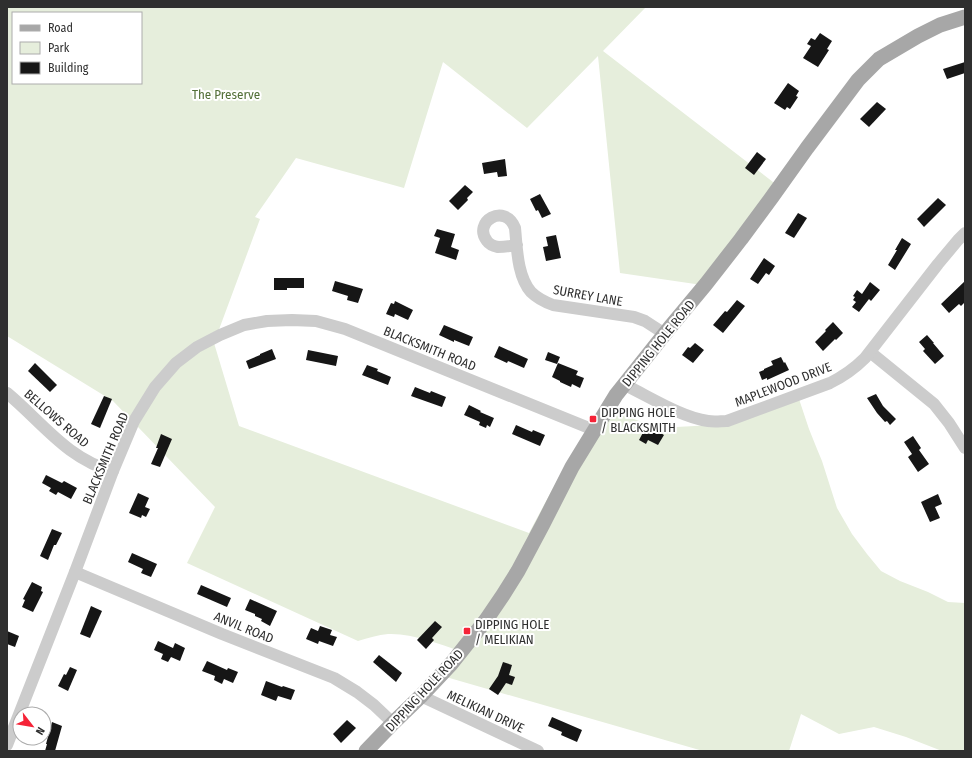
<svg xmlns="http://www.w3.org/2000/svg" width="972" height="758" viewBox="0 0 972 758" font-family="'Fira Sans Condensed',sans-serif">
	<rect width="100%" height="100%" fill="#fff"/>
	<!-- green -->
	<path fill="#e6eedc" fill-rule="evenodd" d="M7,7H646L603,51L782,189L702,285L620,273L598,56L527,128L443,62L404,188L296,158L255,217L260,219L214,343L239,426L529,533L560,475L607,409L658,428L713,425L798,396L809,429L817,449L822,461L837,508L852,534L867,554L881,571L900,581L928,592L948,602L965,603V751H942L906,737L874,727L839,734L801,714L789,751H703L446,677L461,651C438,644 413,633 388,634C378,635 368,638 358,641L187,563L215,507L113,401L7,336ZM13,13H141V83H13Z"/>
	<!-- building -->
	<g fill="#161616">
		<polygon points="820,33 832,41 827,49 829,50 818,67 803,58 811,46 807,44 811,38 815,40"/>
		<polygon points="965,62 965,73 947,79 943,69"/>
		<polygon points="788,83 799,91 796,96 798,97 790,109 787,107 785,110 774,103"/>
		<polygon points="877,102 886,109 869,127 860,119"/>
		<polygon points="757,152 766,159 754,175 745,168"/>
		<polygon points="505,159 507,176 498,177 497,172 484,174 482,163"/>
		<polygon points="465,185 473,192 467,198 468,200 458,210 449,201"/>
		<polygon points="540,194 551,214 542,218 538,210 536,211 530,199"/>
		<polygon points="938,198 946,205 924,227 917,219"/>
		<polygon points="798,213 807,218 794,238 785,233"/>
		<polygon points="437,229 455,234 451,247 459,250 456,260 435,253 440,238 434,236"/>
		<polygon points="556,235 561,258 546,261 543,247 548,246 546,237"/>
		<polygon points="902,238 911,244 895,270 888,265 897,250 895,250"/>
		<polygon points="764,258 775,266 769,275 766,273 758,284 750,279"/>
		<polygon points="274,278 304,278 304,288 287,288 287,290 274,290"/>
		<polygon points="335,281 363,289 358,303 347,300 348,296 332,291"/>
		<polygon points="965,281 965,302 961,306 959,304 949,313 941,304"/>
		<polygon points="870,282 880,290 871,301 869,299 859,312 852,307 856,302 853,300 855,297 853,296 857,290 862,294"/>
		<polygon points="737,300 745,306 723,333 713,325 725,311 727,312"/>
		<polygon points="395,301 413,310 408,320 395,314 394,317 386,314 391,303 394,304"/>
		<polygon points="833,322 843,333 836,340 835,339 823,351 815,342 826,331 825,330"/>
		<polygon points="444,325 473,337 469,346 454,340 454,342 439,335"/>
		<polygon points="927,335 934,343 933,343 944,356 935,364 923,351 925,349 919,342"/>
		<polygon points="695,343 704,350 693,363 682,355 688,347 690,348"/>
		<polygon points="499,346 528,359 524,368 508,361 507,363 494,357"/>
		<polygon points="272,349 276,359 249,369 246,361 260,355 260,354"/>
		<polygon points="308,350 338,356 336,366 306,360"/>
		<polygon points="548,352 560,357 557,364 545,360"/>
		<polygon points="781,357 784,363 785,362 789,370 767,380 767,378 762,380 759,372 764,370 764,369 773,365 771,361"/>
		<polygon points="35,363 57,385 50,392 28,371"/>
		<polygon points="558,363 578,371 576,375 584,378 580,388 572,384 571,387 560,382 560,381 552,377"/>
		<polygon points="367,365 378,369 377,371 391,377 388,385 362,375"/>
		<polygon points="415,387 430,393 431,391 446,397 442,407 411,396"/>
		<polygon points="876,394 883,406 896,419 890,425 887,421 885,422 877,413 867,398"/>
		<polygon points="104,396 112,399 100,428 91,424"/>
		<polygon points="469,405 481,411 480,412 494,418 490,427 487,425 486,428 479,425 480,422 464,415"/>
		<polygon points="516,425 532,432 533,430 545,435 540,446 512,434"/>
		<polygon points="647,425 664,435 658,445 648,440 646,444 639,440"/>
		<polygon points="161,434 172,439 160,467 151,464 158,448 156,448"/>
		<polygon points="913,436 921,448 919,450 929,464 918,472 908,457 912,454 904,442"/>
		<polygon points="46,475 62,483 64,481 77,488 71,499 58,492 56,495 49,491 51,488 42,483"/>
		<polygon points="138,493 149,498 145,507 150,509 146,517 142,515 141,518 129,513"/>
		<polygon points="938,494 942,504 935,507 940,518 930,522 921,502"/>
		<polygon points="52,529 62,533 56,545 54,545 48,560 40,556"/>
		<polygon points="132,553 157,564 151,577 141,573 143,569 128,562"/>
		<polygon points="32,582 42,587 41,591 43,592 33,612 22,607 25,600 23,599"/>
		<polygon points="201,585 231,598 227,607 197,594"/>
		<polygon points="250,599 277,611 270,626 261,621 262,619 255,616 255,614 245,610"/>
		<polygon points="91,606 102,611 90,638 80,634"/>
		<polygon points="435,621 442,627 432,638 434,640 426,649 417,640"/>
		<polygon points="320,626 332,630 330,635 337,637 333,646 319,641 318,644 306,639 311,628 318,631"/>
		<polygon points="7,631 19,636 15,647 7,644"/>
		<polygon points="158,641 173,648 175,643 185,648 180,661 171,657 168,662 161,659 163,654 154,650"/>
		<polygon points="379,655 402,673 396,682 373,662"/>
		<polygon points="207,661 227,670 228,668 238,672 233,683 224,679 222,684 214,680 215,676 202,671"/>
		<polygon points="503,662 512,665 509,675 515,677 512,685 506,683 498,695 489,689 498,676"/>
		<polygon points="70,667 77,670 68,691 58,686 64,674 66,675"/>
		<polygon points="266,681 282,687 283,686 295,690 291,700 278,696 276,701 261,695"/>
		<polygon points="552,717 582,730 577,742 561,735 562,732 548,726"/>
		<polygon points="347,720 356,728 341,743 333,734"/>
		<polygon points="52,722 62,726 55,751 45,751 47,744 46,744"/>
	</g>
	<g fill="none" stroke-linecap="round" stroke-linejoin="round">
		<!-- minor -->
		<g stroke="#ccc" stroke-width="12">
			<path d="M517,245C511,246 504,247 498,247C493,246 489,244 487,241C472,222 505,202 515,228C517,247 517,276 531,292C537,298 545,302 553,305L634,317L645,321L665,334"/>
			<polyline points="870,352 934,404 949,423 965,448"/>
			<path d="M625,385C650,397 681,417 708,421C715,422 721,421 727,421L830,383C844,376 854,369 865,358L938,264L958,240L965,233"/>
			<path d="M7,393C41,421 68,460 113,471"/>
			<polyline points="75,572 222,634 334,678 357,692 374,705 393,723"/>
			<polyline points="421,696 538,751"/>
			<polyline points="7,745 75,572 113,471 134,421 155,387 176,363 197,347 220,335 244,325 267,321 292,320 316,321 345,329 594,430"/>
		</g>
		<!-- major -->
		<polyline stroke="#a7a7a7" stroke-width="15" points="366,751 393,723 421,696 451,664 486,620 503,595 518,571 543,524 572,467 616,395 671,326 706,284 741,239 772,197 807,148 858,80 879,59 918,36 940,25 965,17"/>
	</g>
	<!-- markers -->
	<g fill="#f52337" stroke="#fff" stroke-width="1.5">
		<rect x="589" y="415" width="8" height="8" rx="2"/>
		<rect x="463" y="627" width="8" height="8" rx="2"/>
	</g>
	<g text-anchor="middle" stroke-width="4" stroke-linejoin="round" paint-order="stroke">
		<!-- park labels -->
		<g font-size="13" fill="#537038" stroke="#fff">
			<text x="226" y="99">The Preserve</text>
		</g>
		<!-- street labels -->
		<g font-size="13" fill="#2f2f2f" stroke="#fff">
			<text transform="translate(588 295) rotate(10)" y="5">SURREY LANE</text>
			<text transform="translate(658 343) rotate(-51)" y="5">DIPPING HOLE ROAD</text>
			<text transform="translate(430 348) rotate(22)" y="5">BLACKSMITH ROAD</text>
			<text transform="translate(783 384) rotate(-21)" y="5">MAPLEWOOD DRIVE</text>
			<text transform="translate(57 418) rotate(41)" y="5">BELLOWS ROAD</text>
			<text transform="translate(105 458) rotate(-67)" y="5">BLACKSMITH ROAD</text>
			<text transform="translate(244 627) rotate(22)" y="5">ANVIL ROAD</text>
			<text transform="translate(424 690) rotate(-47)" y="5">DIPPING HOLE ROAD</text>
			<text transform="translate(486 711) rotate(25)" y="5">MELIKIAN DRIVE</text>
		</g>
		<!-- poi labels -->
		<g font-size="13" fill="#2f2f2f" stroke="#fff" text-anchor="start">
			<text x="601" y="417">DIPPING HOLE<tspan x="601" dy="15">/ BLACKSMITH</tspan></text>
			<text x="475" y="629">DIPPING HOLE<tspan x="475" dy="15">/ MELIKIAN</tspan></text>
		</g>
	</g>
	<!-- border -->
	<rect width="972" height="758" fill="none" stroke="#2f2f2f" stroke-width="16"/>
	<!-- legend -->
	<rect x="12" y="12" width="130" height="72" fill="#ffffff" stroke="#acacac"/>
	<rect x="20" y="25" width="20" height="6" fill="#a7a7a7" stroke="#acacac"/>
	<text x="48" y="32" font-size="12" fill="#2f2f2f">Road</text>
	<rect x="20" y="42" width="20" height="12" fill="#e6eedc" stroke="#acacac"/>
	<text x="48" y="52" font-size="12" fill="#2f2f2f">Park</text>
	<rect x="20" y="62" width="20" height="12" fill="#161616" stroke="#acacac"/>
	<text x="48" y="72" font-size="12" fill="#2f2f2f">Building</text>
	<!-- north arrow -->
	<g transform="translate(32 726) rotate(121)"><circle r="19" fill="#ffffff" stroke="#acacac"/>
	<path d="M0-3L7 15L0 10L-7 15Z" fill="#f52337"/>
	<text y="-6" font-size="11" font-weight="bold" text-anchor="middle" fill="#2f2f2f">N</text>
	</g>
</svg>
